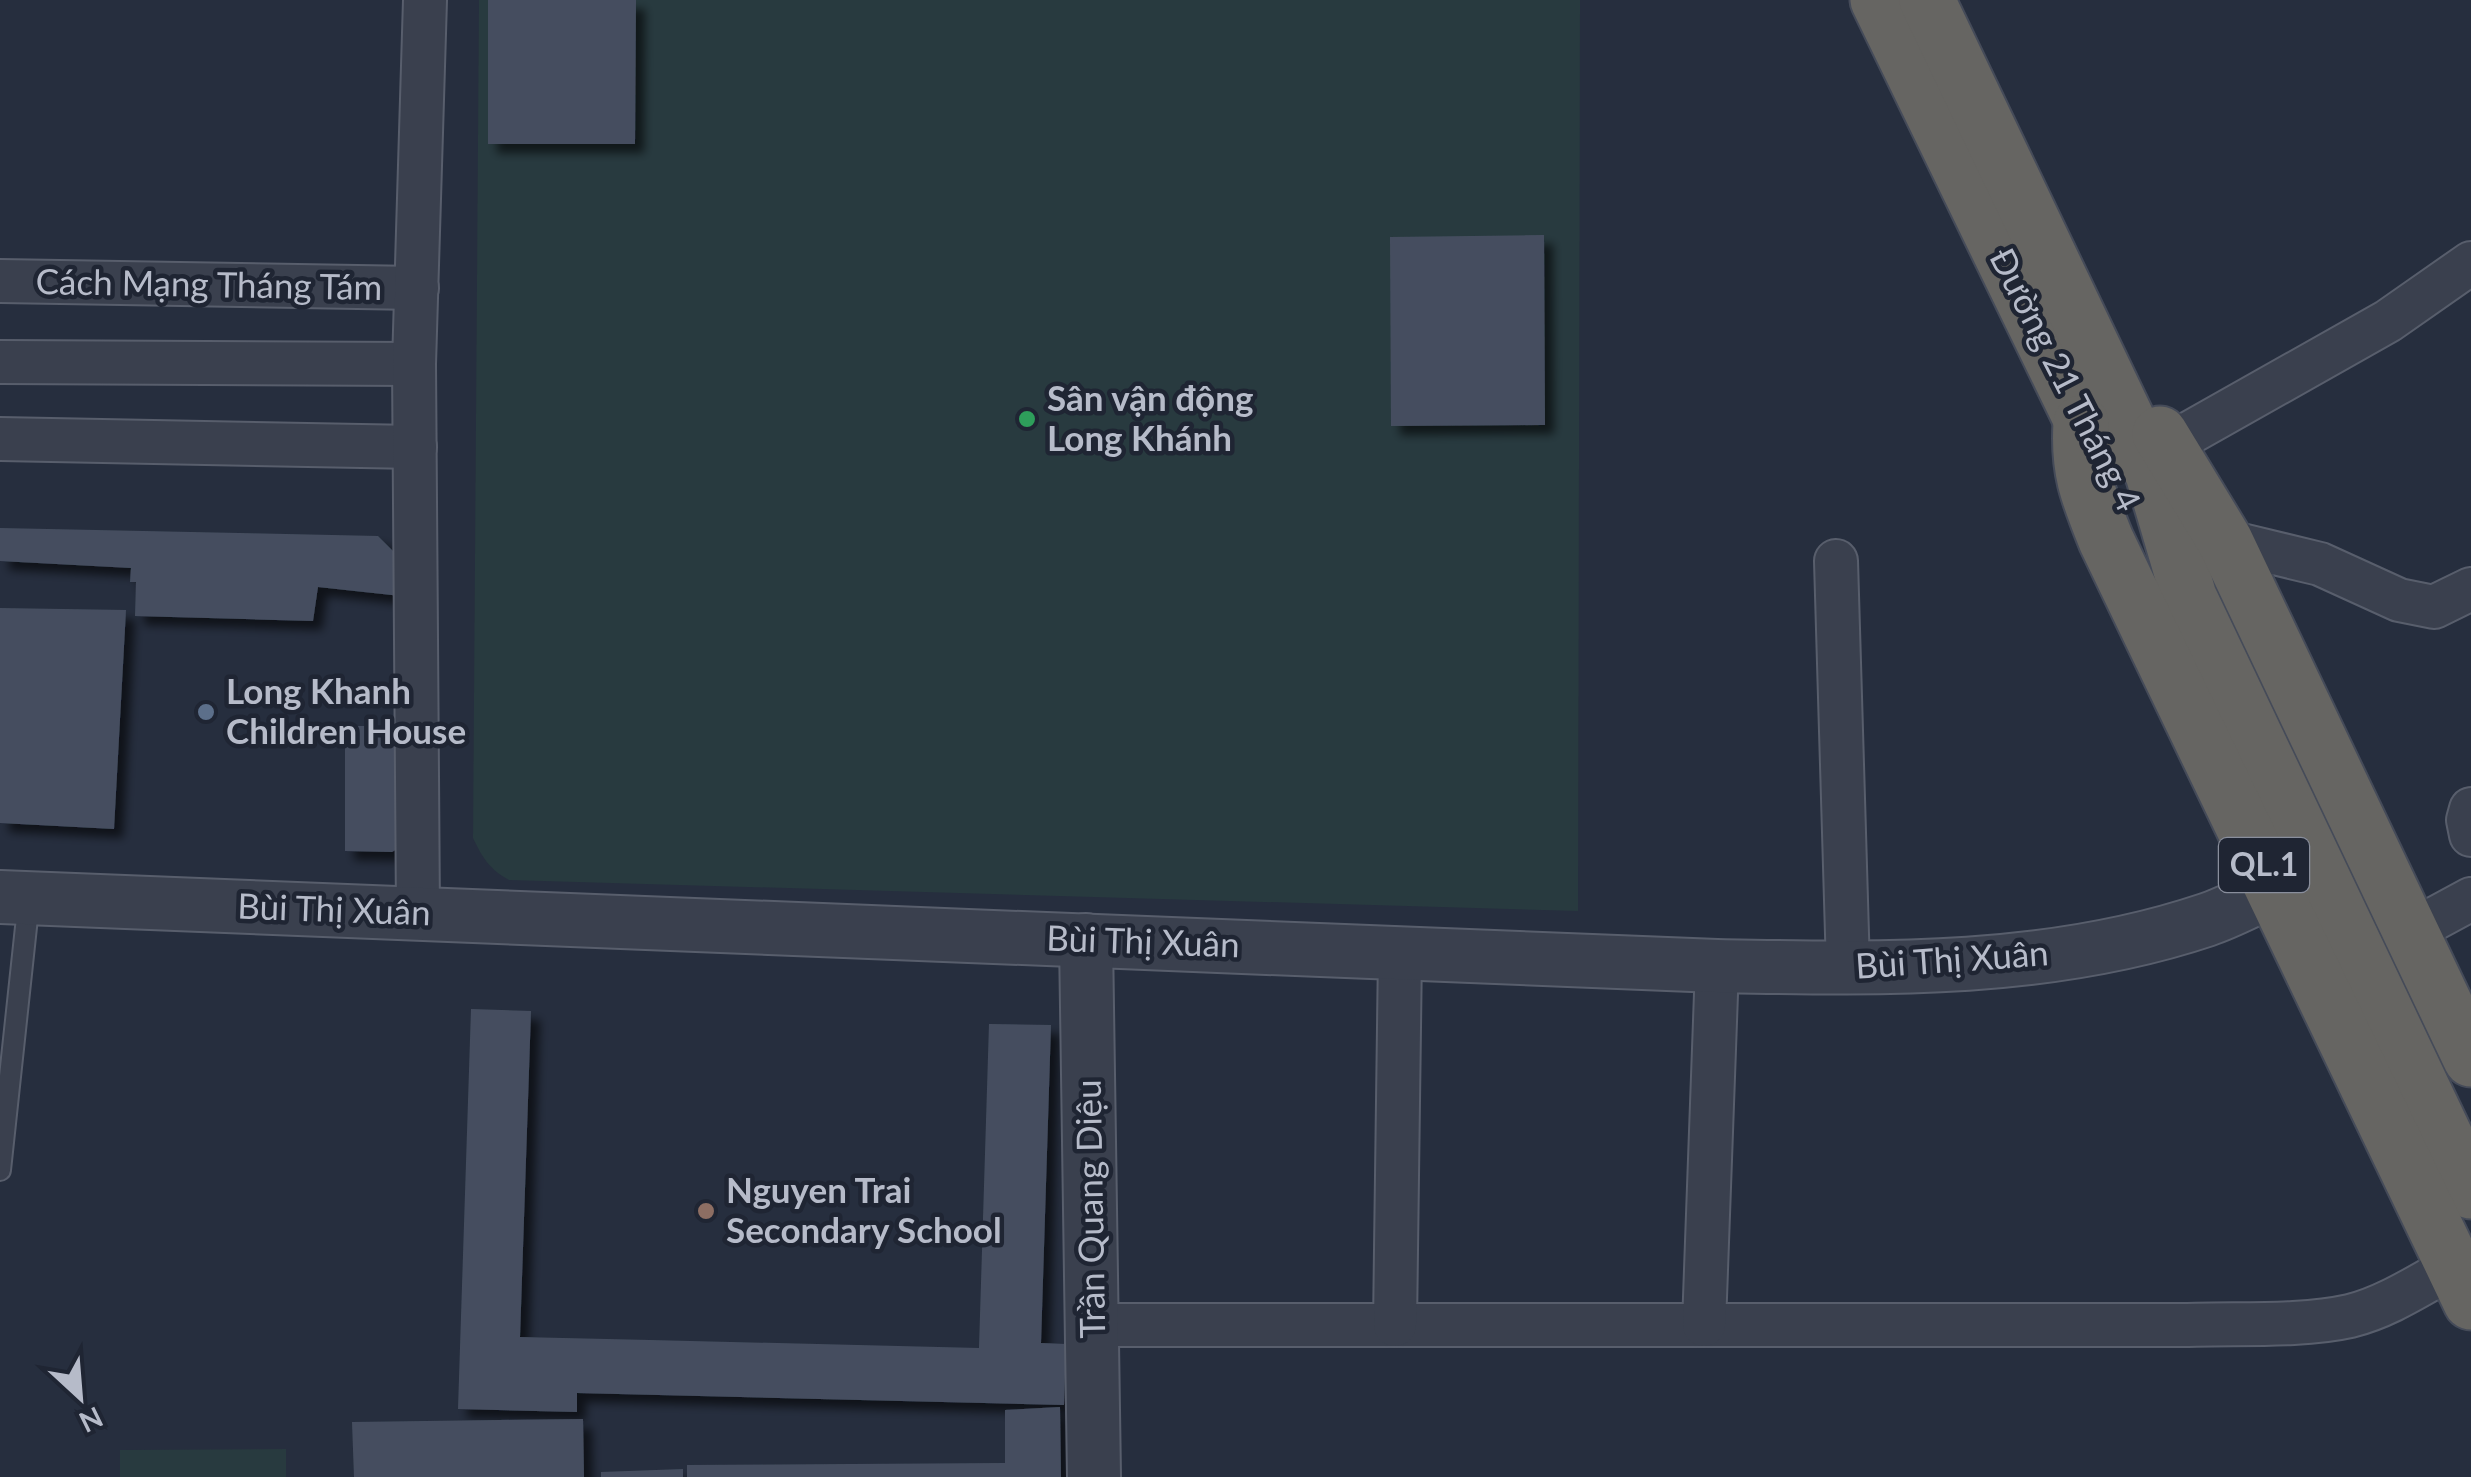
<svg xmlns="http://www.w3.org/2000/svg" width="2471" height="1477" viewBox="0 0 2471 1477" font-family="Lato,sans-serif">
	<defs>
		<filter id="shadow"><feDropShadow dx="9" dy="9" stdDeviation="5" flood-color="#0009"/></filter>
	</defs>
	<rect width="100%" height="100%" fill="#262e3e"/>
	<!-- green -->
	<g fill="#283a3f">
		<path d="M479,0H1580L1578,911L509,880C490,870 482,857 473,838Z"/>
		<polygon points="286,1449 286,1477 120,1477 120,1450"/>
	</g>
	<!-- building -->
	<g fill="#454e5f" filter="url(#shadow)">
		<polygon points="488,0 636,0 635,144 488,144"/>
		<polygon points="1544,235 1545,425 1391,426 1390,237"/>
		<polygon points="0,528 378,536 410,568 410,597 318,587 313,621 135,616 136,582 130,582 131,568 0,561"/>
		<polygon points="0,608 126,610 114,829 0,823"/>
		<polygon points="345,726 410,726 409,842 392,852 345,851"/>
		<polygon points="471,1009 531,1011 520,1337 650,1340 979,1348 989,1024 1051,1025 1041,1343 1066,1344 1064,1405 577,1393 577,1412 458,1409"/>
		<polygon points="1060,1407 1061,1477 687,1477 687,1465 1005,1463 1005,1410"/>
		<polygon points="583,1419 584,1477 354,1477 352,1422"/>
		<polygon points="683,1469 683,1477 601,1477 601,1472"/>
	</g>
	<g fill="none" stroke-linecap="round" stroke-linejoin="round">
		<!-- service casing -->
		<g stroke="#585e6c" stroke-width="24">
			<polyline id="service" points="0,1170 29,899"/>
		</g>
		<!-- minor casing -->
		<g stroke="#585e6c" stroke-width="46">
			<g id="minor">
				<polyline points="0,281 417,288"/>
				<polyline points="0,362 414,364"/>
				<polyline points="0,439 415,447"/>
				<polyline points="2170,444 2388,321 2471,263"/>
				<polyline points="2225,541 2320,564 2399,600 2434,607 2471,589"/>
				<polyline points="1836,561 1848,968"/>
				<polyline points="2471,809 2468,820 2471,835"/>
				<polyline points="418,914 414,364 425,0"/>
				<polyline points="2410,932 2471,899"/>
				<path d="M1093,1325H2188C2238,1323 2301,1327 2350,1316C2387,1307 2421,1284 2454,1266"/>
				<polyline points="1395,1325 1400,953"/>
				<polyline points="1704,1325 1717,966"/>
			</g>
		</g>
		<!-- tertiary casing -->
		<g stroke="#585e6c" stroke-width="56">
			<g id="tertiary">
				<path d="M0,897L1717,966C1881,969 2048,973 2206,920C2230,912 2253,899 2276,889"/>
				<polyline points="1086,940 1094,1477"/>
			</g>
		</g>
		<!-- trunk casing -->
		<g stroke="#454b59" stroke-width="59">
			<g id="trunk">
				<polyline points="1878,0 2099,456"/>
				<polyline points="1927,0 2153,474 2189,597 2471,1191"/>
				<path d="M2081,423C2078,472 2088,495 2106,540L2471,1302"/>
				<polyline points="2160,434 2225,541 2471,1059"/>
			</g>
		</g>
		<!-- service -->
		<use href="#service" stroke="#3a404e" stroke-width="20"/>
		<!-- minor -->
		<use href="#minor" stroke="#3a404e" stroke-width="42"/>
		<!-- tertiary -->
		<use href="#tertiary" stroke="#3a404e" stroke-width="52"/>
		<!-- trunk -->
		<use href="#trunk" stroke="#666562" stroke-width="55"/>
	</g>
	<!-- markers -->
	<circle fill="#2e9e5b" stroke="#1f2533" stroke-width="4" cx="1027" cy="419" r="10"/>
	<circle fill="#5c6f8a" stroke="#1f2533" stroke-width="4" cx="206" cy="712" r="10"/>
	<circle fill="#8d6e63" stroke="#1f2533" stroke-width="4" cx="706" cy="1211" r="10"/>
	<g text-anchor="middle" stroke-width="9" stroke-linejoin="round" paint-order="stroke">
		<!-- shield labels -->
		<rect fill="#1f2533" stroke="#898e9c" stroke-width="2.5" x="2219" y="838" width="90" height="54" rx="8"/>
		<g font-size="32" font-weight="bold" fill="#b6bbc9">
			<text x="2264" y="876">QL.1</text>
		</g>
		<!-- street labels -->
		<g font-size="35" fill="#b6bbc9" stroke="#1f2533">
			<text transform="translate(209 285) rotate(1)" y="12">Cách Mạng Tháng Tám</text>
			<text transform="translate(2065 380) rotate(63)" y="12">Đường 21 Tháng 4</text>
			<text transform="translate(334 910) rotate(2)" y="12">Bùi Thị Xuân</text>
			<text transform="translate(1143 942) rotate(2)" y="12">Bùi Thị Xuân</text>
			<text transform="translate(1952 960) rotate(-4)" y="12">Bùi Thị Xuân</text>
			<text transform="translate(1091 1209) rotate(-91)" y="12">Trần Quang Diệu</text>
		</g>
		<!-- poi labels -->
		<g font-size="35" font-weight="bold" fill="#b6bbc9" stroke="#1f2533" text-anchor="start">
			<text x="1047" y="411">Sân vận động<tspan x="1047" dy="40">Long Khánh</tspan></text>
			<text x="226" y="704">Long Khanh<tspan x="226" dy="40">Children House</tspan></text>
			<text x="726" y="1203">Nguyen Trai<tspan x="726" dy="40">Secondary School</tspan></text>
		</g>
	</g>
	<!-- north arrow -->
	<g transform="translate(80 1397) rotate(154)" stroke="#1f2533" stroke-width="8" paint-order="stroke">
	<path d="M0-8L18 38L0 25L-18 38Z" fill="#b6bbc9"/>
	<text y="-15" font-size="28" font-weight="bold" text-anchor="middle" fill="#b6bbc9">N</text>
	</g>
</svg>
